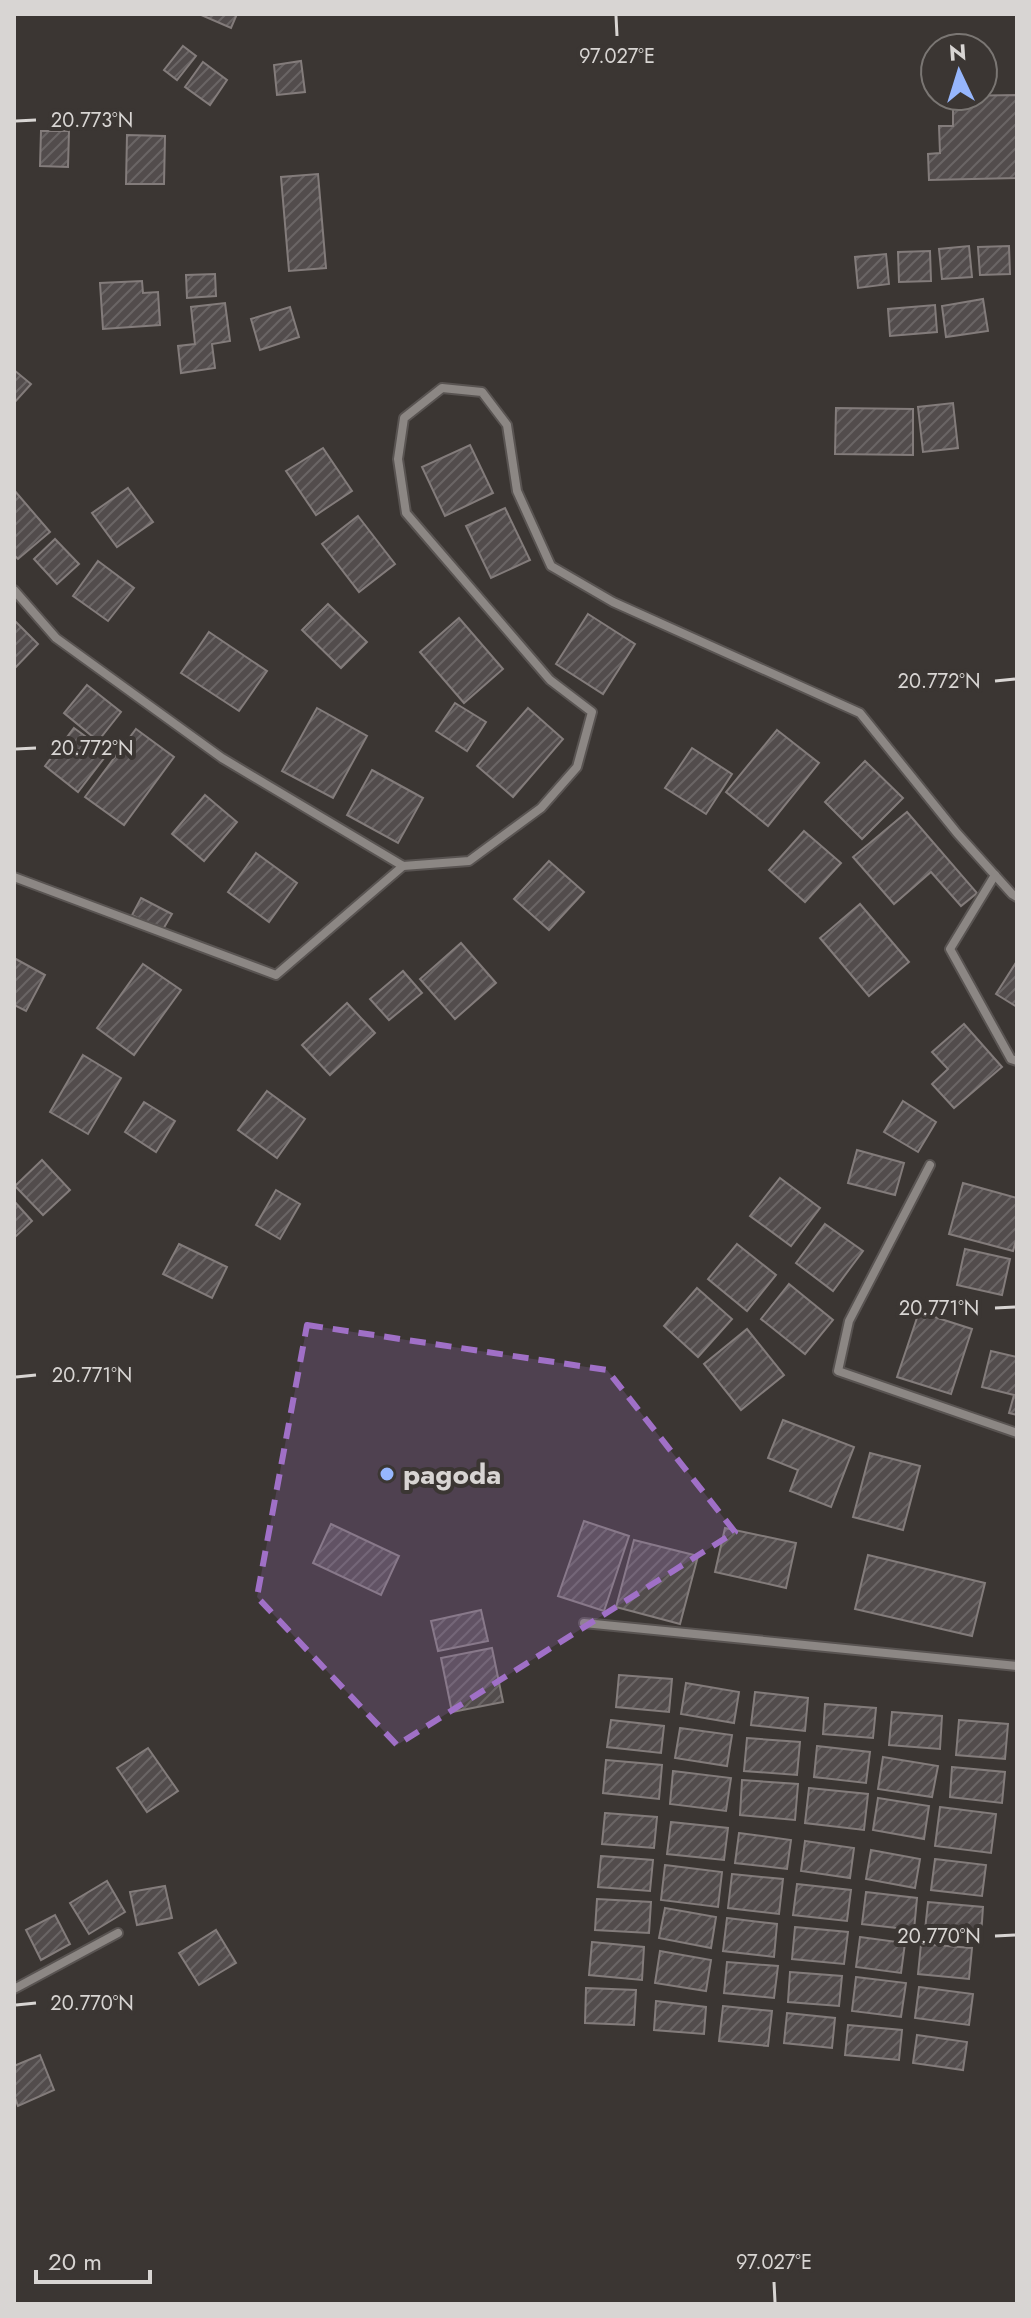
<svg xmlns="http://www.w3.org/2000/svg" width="1031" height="2318" viewBox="0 0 1031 2318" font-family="Jost,sans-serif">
	<defs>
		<pattern id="building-hatch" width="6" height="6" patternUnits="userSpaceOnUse" patternTransform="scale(2)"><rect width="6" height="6" fill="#524c4c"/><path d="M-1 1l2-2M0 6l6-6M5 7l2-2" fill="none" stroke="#6a6565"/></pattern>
	</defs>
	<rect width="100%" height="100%" fill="#3b3633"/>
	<!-- building -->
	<g fill="url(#building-hatch)" stroke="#837c7b" stroke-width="2">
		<polygon points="199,14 237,14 231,28"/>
		<polygon points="183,46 196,56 177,80 164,70"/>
		<polygon points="301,61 305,92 277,95 274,65"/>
		<polygon points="203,62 227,80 210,105 185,87"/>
		<polygon points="1017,95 1017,178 929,180 928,154 940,153 939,126 953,126 953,96"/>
		<polygon points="41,131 69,131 68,167 40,166"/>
		<polygon points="127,135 165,136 164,184 126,184"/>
		<polygon points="318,174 326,268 289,271 281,177"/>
		<polygon points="969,246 972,277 942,279 939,249"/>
		<polygon points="1009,246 1010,274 980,275 978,247"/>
		<polygon points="930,251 931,281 899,282 898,252"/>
		<polygon points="886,254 889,284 858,288 855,257"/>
		<polygon points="215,274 216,296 187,298 186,275"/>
		<polygon points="142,281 143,293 158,292 160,325 103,329 100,283"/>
		<polygon points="983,299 988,331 946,337 942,306"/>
		<polygon points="225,303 230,341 212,344 215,368 181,373 178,346 195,344 191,307"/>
		<polygon points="935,305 937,332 890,336 888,309"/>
		<polygon points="290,307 299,337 260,350 251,319"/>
		<polygon points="14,370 31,384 14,403"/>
		<polygon points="953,403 958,448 923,452 918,407"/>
		<polygon points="836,408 913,409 913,455 835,454"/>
		<polygon points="470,445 493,493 445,516 422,467"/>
		<polygon points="323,448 352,491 316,515 286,471"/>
		<polygon points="128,488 153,522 117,547 92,513"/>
		<polygon points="14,490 50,532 18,559 14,555"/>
		<polygon points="505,508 530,560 491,578 466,526"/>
		<polygon points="358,516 395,564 359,592 322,544"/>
		<polygon points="55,539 79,564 57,584 34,559"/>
		<polygon points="98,561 134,588 108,621 73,596"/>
		<polygon points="328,604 367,642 341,668 302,630"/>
		<polygon points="588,614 635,644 603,694 556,664"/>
		<polygon points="459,618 503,669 464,703 420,652"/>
		<polygon points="14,620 38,644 14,669"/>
		<polygon points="209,632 267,671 239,711 181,673"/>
		<polygon points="87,685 121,712 98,741 64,713"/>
		<polygon points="455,703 486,722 467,751 436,731"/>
		<polygon points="317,708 367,736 333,798 282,771"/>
		<polygon points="528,708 563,739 513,797 477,766"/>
		<polygon points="74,728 108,753 78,792 45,766"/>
		<polygon points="136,729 174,757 124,825 85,797"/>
		<polygon points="777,730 819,763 768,826 726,792"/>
		<polygon points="692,748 732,774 706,814 665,788"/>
		<polygon points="865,761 903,798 862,839 825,802"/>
		<polygon points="372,770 423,798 398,843 347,815"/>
		<polygon points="205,795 237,822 204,861 172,834"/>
		<polygon points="907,812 977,893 961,906 931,872 894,904 853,857"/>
		<polygon points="804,831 841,863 805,902 769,870"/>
		<polygon points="256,853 297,883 269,922 228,892"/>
		<polygon points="549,861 584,892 549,930 514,899"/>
		<polygon points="141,898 172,914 162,931 132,915"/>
		<polygon points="860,904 909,962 869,996 820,938"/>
		<polygon points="461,943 496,983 455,1019 420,979"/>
		<polygon points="14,958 45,975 26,1011 14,1005"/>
		<polygon points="1017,961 1017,1007 996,994"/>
		<polygon points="143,964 181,990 134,1055 97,1028"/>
		<polygon points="403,971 422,993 389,1020 370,999"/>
		<polygon points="347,1003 375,1033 330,1075 302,1045"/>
		<polygon points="964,1024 1002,1067 954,1108 932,1084 948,1069 932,1052"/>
		<polygon points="83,1055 121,1078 88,1134 50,1112"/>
		<polygon points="267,1091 305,1119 277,1158 238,1130"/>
		<polygon points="903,1101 936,1122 918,1152 884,1132"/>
		<polygon points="144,1102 175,1121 156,1152 125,1132"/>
		<polygon points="857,1150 904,1163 895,1195 848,1183"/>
		<polygon points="42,1160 70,1190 43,1215 15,1186"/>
		<polygon points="780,1178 820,1208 791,1246 750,1216"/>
		<polygon points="963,1183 1017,1198 1017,1237 1013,1251 949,1234"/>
		<polygon points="276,1190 300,1204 280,1239 256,1225"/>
		<polygon points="14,1201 32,1221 14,1238"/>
		<polygon points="825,1224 863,1251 833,1291 796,1263"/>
		<polygon points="179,1244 227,1267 212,1298 163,1274"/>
		<polygon points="737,1244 776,1275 747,1311 708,1279"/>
		<polygon points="965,1249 1010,1259 1002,1295 957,1285"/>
		<polygon points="789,1284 833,1320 805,1354 761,1319"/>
		<polygon points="697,1288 732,1319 698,1357 664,1326"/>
		<polygon points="919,1312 972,1329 951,1394 897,1377"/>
		<polygon points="747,1329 784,1375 741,1410 704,1364"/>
		<polygon points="991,1351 1017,1357 1017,1415 1009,1413 1014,1395 982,1387"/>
		<polygon points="783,1420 854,1447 831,1507 790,1491 798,1470 768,1458"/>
		<polygon points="870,1453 920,1466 903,1530 853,1517"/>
		<polygon points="584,1521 629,1536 604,1611 558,1596"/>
		<polygon points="331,1524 399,1556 381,1595 313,1563"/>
		<polygon points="725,1528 796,1543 786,1588 715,1572"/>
		<polygon points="634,1540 698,1556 680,1624 616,1607"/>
		<polygon points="868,1555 985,1583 972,1636 855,1609"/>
		<polygon points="481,1610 488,1641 438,1651 431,1621"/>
		<polygon points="492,1648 503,1702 452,1712 441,1658"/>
		<polygon points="619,1675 672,1679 669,1712 616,1707"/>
		<polygon points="686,1683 739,1692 734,1723 681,1714"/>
		<polygon points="755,1692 808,1698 805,1731 751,1725"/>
		<polygon points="825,1704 876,1708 873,1738 823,1734"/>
		<polygon points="892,1712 942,1716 940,1749 889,1745"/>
		<polygon points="611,1720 664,1726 661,1753 607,1747"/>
		<polygon points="959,1720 1008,1724 1005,1759 956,1755"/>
		<polygon points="680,1728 732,1735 727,1766 675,1758"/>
		<polygon points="747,1738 800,1742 797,1775 744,1771"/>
		<polygon points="817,1746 870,1752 866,1783 814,1777"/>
		<polygon points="148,1748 178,1791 147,1812 117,1768"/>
		<polygon points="883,1757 938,1766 932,1797 878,1789"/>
		<polygon points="606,1760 662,1765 659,1799 603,1793"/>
		<polygon points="952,1767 1005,1772 1002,1803 950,1797"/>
		<polygon points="673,1771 731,1778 726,1811 670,1804"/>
		<polygon points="742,1780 798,1784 795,1820 740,1815"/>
		<polygon points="809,1788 868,1794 864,1830 805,1823"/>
		<polygon points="878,1798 929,1806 924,1839 873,1830"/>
		<polygon points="940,1807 996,1814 991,1853 935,1846"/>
		<polygon points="605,1813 657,1817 654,1848 602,1844"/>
		<polygon points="671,1822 728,1828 724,1860 667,1854"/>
		<polygon points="739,1833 791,1840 787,1869 735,1863"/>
		<polygon points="805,1841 854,1848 850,1878 801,1871"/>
		<polygon points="871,1850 920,1859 915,1888 866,1879"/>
		<polygon points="601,1856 653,1860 650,1891 598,1887"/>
		<polygon points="935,1859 986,1865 982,1896 931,1890"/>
		<polygon points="665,1865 722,1872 718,1907 661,1900"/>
		<polygon points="732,1874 783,1879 779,1914 728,1908"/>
		<polygon points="107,1881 125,1912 89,1934 70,1903"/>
		<polygon points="797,1884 851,1890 847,1921 793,1915"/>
		<polygon points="165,1886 172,1918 137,1925 130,1892"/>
		<polygon points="866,1892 917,1898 914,1930 862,1924"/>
		<polygon points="597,1899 651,1902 649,1933 595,1930"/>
		<polygon points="928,1902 983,1907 981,1936 925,1930"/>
		<polygon points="665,1908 716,1917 711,1948 659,1938"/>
		<polygon points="55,1915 70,1944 41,1960 26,1930"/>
		<polygon points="727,1918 777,1924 774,1957 723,1951"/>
		<polygon points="795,1927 848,1932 844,1964 792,1959"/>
		<polygon points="216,1930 236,1963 199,1985 179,1953"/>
		<polygon points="860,1937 905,1943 901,1973 856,1967"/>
		<polygon points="592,1942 644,1947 642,1980 589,1975"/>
		<polygon points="921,1944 972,1948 969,1979 918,1974"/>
		<polygon points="660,1951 711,1960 706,1991 655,1983"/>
		<polygon points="727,1962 778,1966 774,1998 724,1993"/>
		<polygon points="790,1972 842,1976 839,2006 788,2002"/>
		<polygon points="856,1977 906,1983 901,2017 852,2011"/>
		<polygon points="919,1987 973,1994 969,2025 915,2018"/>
		<polygon points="586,1988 636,1990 634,2025 585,2023"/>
		<polygon points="656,2001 706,2007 704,2034 654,2030"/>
		<polygon points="723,2006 772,2011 768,2046 719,2041"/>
		<polygon points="787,2013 835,2018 832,2048 784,2043"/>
		<polygon points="848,2025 902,2030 899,2060 845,2055"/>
		<polygon points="917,2035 967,2042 963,2070 913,2063"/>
		<polygon points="40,2055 54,2090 18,2106 14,2095 14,2066"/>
	</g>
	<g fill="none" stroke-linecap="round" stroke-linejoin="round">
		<!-- minor casing -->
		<g stroke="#595452" stroke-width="12">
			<g id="minor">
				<polyline points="14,590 56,638 222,758 403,866 469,861 541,808 577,767 592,712 550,680 406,513 398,459 404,418 442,388 482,392 507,425 517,491 551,566 613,602 860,713 957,833 1012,894 1017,897"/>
				<polyline points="995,875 950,949 1011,1059 1017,1061"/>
				<polyline points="14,877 276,975 403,866"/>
				<polyline points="930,1165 849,1321 838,1371 1017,1433"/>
				<polyline points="584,1623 1017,1666"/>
				<polyline points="14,1989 118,1933"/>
			</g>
		</g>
		<!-- minor -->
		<use href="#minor" stroke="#8c8784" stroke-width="8"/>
	</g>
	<!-- marked area -->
	<path fill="#a070c7" fill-opacity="0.2" stroke="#a070c7" stroke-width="6" stroke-dasharray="16 10" stroke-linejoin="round" d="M307,1325L607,1370L735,1532L397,1745L257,1597Z"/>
	<!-- ticks -->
	<path fill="none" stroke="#d8d5d3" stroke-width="3" d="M616,16L617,36M16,121L36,120M995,681L1015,679M16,749L36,748M995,1308L1015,1307M16,1377L36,1375M995,1936L1015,1935M16,2005L36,2003M774,2282L775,2302"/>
	<!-- markers -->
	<circle fill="#96b6fd" stroke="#3b3633" stroke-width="3" cx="387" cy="1474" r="8"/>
	<g text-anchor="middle" stroke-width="8" stroke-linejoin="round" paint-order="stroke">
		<!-- poi labels -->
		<g font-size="28" font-weight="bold" fill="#d8d5d3" stroke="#3b3633" text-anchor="start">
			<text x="403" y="1484">pagoda</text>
		</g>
	</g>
	<g font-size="20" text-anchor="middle" fill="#d8d5d3" stroke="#3b3633" stroke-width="8" stroke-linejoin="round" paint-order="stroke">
		<text x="617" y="63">97.027°E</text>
		<text x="92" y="127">20.773°N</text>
		<text x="939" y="688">20.772°N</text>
		<text x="92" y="755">20.772°N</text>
		<text x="939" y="1315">20.771°N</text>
		<text x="92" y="1382">20.771°N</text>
		<text x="939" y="1943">20.770°N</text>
		<text x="92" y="2010">20.770°N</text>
		<text x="774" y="2269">97.027°E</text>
	</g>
	<!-- border -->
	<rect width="1031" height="2318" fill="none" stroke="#d8d5d3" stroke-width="32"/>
	<!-- north arrow -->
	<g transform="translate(959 72) rotate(356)"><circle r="38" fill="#3b3633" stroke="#7a7673" stroke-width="2"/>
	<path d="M0-6L14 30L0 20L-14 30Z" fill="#96b6fd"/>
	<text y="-12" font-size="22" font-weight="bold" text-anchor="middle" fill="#d8d5d3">N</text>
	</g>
	<!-- scale -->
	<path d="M36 2270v12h114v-12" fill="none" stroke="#d8d5d3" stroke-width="4"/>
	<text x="48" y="2270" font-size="24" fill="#d8d5d3" stroke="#3b3633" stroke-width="6" paint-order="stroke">20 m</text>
</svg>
